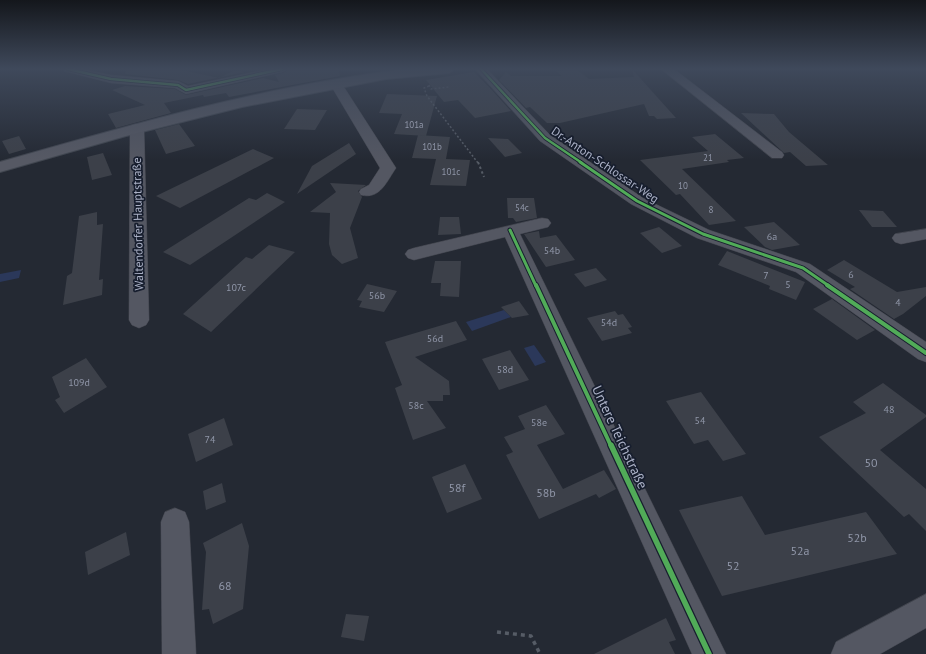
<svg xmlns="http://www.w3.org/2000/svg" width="926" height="654" viewBox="0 0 926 654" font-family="'PT Sans',sans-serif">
	<rect width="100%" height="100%" fill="#242933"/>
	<!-- water -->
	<g fill="#2b385a">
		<polygon points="21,270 19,278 0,282 0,274"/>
		<polygon points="504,310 511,317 472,331 466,322"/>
		<polygon points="534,345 546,362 535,366 524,348"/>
	</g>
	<!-- building -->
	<g fill="#3c4049">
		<polygon points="126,69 177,69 219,78 235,70 245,72 188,84 178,80 125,74"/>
		<polygon points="289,69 339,69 340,76 229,97 226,93 204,97 203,95 164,103 171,113 116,128 108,114 145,105 112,90 125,86 175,89 186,95 263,78 279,82 275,75 283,73"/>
		<polygon points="576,69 589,79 634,77 632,69 676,118 657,119 654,116 649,116 644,104 560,123 547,123 530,107 526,108 499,80 506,72 511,76 562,76 556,71"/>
		<polygon points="474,72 491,89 511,111 475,118 458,100 444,102 426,80"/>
		<polygon points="387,94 437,96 426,136 394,134 402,114 379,113"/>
		<polygon points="297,109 327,110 315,130 284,129"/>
		<polygon points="741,113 774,114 789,132 828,165 806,166 790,152 784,153"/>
		<polygon points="179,124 195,146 166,154 155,130"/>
		<polygon points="715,134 744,158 727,160 729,162 682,169 736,221 709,225 680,194 676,195 640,160 708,151 692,137"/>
		<polygon points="418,135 450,137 446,159 470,160 466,186 430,185 436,159 412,158"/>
		<polygon points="19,136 26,149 9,154 2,141"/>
		<polygon points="488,138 508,139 522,153 505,157"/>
		<polygon points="349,143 356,154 297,194 312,166"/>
		<polygon points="253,149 274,158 180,208 156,196"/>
		<polygon points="103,153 112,175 92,180 87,157"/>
		<polygon points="330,183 366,185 358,191 362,197 350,228 358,258 342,264 332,255 329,244 330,213 310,212 336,192"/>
		<polygon points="267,193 285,202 190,265 163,252 249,198 256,200"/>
		<polygon points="507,198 534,198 537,218 516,222 513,218 508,218"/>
		<polygon points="859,210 883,211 897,227 872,227"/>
		<polygon points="97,212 97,225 103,224 99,280 103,279 102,295 63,305 67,276 72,273 79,216"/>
		<polygon points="440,217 459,217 461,234 438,235"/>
		<polygon points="774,222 800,245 772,250 765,247 744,227"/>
		<polygon points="659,227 682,246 662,253 640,233"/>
		<polygon points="539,231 540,238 556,235 575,260 546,267 524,234"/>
		<polygon points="269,245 295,252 211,332 183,314 246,257 252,259"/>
		<polygon points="727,251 805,282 796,300 769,289 770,286 718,265"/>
		<polygon points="844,260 897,292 926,287 926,296 903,314 894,319 850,289 855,287 827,270"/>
		<polygon points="435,261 461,261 459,297 440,296 441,283 431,283"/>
		<polygon points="596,268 607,280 585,287 574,274"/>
		<polygon points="367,284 397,291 384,312 359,307 362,301 357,300"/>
		<polygon points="832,299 875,330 857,340 813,309"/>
		<polygon points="519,301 529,315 512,318 501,307"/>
		<polygon points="615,311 618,315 623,314 632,327 628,328 632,333 602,341 587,318"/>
		<polygon points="456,321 467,340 415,357 449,381 450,395 443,395 443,401 427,401 446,428 413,440 395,388 402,385 385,342"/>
		<polygon points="510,350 529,380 499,390 482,359"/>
		<polygon points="86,358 107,387 64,413 55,400 60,397 52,377"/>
		<polygon points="883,383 926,415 926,417 880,450 926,489 926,531 909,514 904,517 819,437 866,413 853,402"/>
		<polygon points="701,392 746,454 723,461 708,440 694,444 666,401"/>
		<polygon points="546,405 565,434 537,445 563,489 604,470 616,489 599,498 596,494 539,519 506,455 513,452 504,437 525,429 518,416"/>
		<polygon points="224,418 233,445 196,462 188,434"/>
		<polygon points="465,464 482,499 447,513 432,477"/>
		<polygon points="222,483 226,502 206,510 203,491"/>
		<polygon points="742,496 765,535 866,512 897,554 722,596 679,510"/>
		<polygon points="242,523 249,546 243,609 213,624 209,609 202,610 206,552 203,543"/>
		<polygon points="126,532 130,555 88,575 85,552"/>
		<polygon points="346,614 369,616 364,641 341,637"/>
		<polygon points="666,618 676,640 669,642 675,654 594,654"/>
	</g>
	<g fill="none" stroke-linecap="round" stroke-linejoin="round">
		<!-- minor casing -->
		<g stroke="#40434c" stroke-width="1">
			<g id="minor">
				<polygon points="62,69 82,69 111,75 178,81 188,86 268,69 288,69 282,72 186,94 175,88 111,83 64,71"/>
				<polygon points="475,69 487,69 550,135 643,198 709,230 810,264 926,342 926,362 918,359 796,272 697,238 631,204 540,141"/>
				<polygon points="661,69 674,69 782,152 784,155 782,158 772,158"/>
				<path d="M336,80L342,84L396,168C387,181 380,200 361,195L359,192L361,189L369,185L380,168L330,84Z"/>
				<polygon points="137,124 142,125 144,128 149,320 146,325 139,328 132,325 129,320 130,128 132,125"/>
				<polygon points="542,218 548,219 551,223 548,227 520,234 726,654 692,654 505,237 414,260 408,258 405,254 408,250 414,248"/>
				<polygon points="926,229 926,239 901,244 895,242 892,238 895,234"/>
				<polygon points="175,508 185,512 189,522 196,654 162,654 161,522 165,512"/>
				<polygon points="926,594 926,628 880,654 831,654 836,642"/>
			</g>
		</g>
		<!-- major casing -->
		<g stroke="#414650" stroke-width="2">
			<path id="major" d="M407,69H455L449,73L386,79L242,107L126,136L0,172V162C133,124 269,85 407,69Z"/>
		</g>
		<!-- path-far2 -->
		<g stroke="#565c66" stroke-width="1.5" stroke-dasharray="2 2" stroke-linecap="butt">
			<polyline points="429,85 431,89 449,87"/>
			<polyline points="429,86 424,88 427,96 478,163"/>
		</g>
		<!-- path-far1 -->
		<polyline stroke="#565c66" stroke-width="2" stroke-dasharray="2.5 2.5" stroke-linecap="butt" points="478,162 484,177"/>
		<!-- path -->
		<polyline stroke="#565c66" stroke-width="3.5" stroke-dasharray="4 4" stroke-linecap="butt" points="497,632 531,636 540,654"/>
		<!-- minor -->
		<use href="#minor" fill="#545762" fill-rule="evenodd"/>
		<!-- major -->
		<use href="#major" fill="#565964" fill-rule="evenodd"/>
		<!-- cycleway-far3 casing -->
		<g stroke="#171e2e" stroke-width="4">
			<g id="cycleway-far3">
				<polyline points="68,69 111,79 178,85 186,90 282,69"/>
				<polyline points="481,69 545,138 582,163"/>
			</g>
		</g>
		<!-- cycleway-far2 casing -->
		<g stroke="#171e2e" stroke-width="5">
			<g id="cycleway-far2">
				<polyline points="580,162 637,201 703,234 803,268 829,286"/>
				<polyline points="510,230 536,286"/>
			</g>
		</g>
		<!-- cycleway-far1 casing -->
		<g stroke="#171e2e" stroke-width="6">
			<g id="cycleway-far1">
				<polyline points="536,285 611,446"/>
				<polyline points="827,285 926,353"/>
			</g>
		</g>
		<!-- cycleway casing -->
		<g stroke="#171e2e" stroke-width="8">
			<polyline id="cycleway" points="611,445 709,654"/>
		</g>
		<!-- cycleway-far3 -->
		<use href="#cycleway-far3" stroke="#51ab58" stroke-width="2.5"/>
		<!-- cycleway-far2 -->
		<use href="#cycleway-far2" stroke="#51ab58" stroke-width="3"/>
		<!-- cycleway-far1 -->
		<use href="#cycleway-far1" stroke="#51ab58" stroke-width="4"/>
		<!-- cycleway -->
		<use href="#cycleway" stroke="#51ab58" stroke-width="5.5"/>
	</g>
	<!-- sky -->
	<linearGradient id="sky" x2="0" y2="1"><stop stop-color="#14171c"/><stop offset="0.43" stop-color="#3f495b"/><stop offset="1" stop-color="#3f495b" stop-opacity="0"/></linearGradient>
	<rect width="926" height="160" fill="url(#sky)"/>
	<g text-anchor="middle" stroke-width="3.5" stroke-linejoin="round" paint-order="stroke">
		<!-- far-number labels -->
		<g font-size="9" fill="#9096a8">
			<text x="414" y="128">101a</text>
			<text x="432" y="150">101b</text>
			<text x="708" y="161">21</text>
			<text x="451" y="175">101c</text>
			<text x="683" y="189">10</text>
			<text x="522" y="211">54c</text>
			<text x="711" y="213">8</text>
		</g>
		<!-- number labels -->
		<g font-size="10" fill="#9096a8">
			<text x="772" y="240">6a</text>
			<text x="552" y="254">54b</text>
			<text x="851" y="278">6</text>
			<text x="766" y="279">7</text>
			<text x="788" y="288">5</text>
			<text x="236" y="291">107c</text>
			<text x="377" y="299">56b</text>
			<text x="898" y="306">4</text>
			<text x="609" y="326">54d</text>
			<text x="435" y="342">56d</text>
			<text x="505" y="373">58d</text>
			<text x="79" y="386">109d</text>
			<text x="416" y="409">58c</text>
			<text x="889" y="413">48</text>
			<text x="700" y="424">54</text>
			<text x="539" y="426">58e</text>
			<text x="210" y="443">74</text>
		</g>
		<!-- street labels -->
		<g font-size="12" fill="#acb2c7" stroke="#171e2e">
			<text transform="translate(605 165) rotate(34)" y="4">Dr.-Anton-Schlossar-Weg</text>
			<text transform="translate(138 224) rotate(-91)" y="4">Waltendorfer Hauptstraße</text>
		</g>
		<!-- near-number labels -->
		<g font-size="12" fill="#9096a8">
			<text x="871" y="467">50</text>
			<text x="457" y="492">58f</text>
			<text x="546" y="497">58b</text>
			<text x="857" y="542">52b</text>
			<text x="800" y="555">52a</text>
			<text x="733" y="570">52</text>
			<text x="225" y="590">68</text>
		</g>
		<!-- near-street labels -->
		<g font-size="14" fill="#acb2c7" stroke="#171e2e">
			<text transform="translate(620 437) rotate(65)" y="5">Untere Teichstraße</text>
		</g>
	</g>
</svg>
